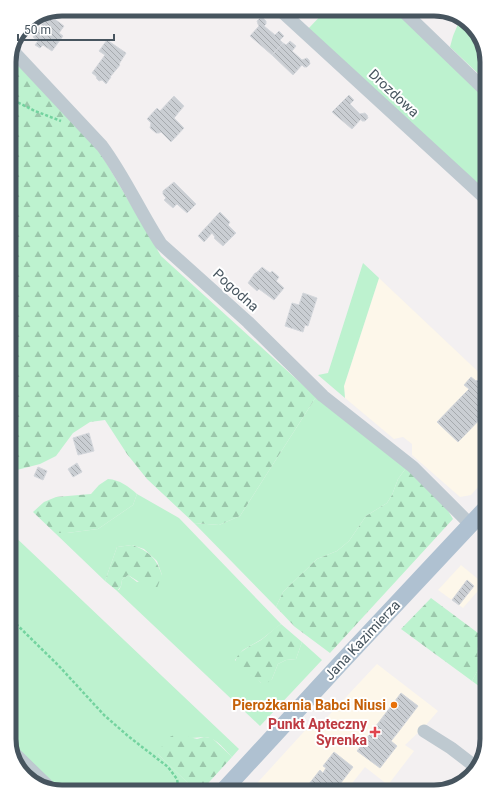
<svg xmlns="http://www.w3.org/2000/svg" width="496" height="801" viewBox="0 0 496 801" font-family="Roboto,sans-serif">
	<defs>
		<pattern id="forest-firs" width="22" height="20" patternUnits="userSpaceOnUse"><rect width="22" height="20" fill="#bdf2cf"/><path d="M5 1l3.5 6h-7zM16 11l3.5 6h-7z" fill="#9bc7ab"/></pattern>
		<pattern id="building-back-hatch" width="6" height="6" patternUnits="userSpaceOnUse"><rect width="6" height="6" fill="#caced3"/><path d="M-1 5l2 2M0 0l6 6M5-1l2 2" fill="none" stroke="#a6aaae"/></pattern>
	</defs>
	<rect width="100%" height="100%" fill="#f3f0f1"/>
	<!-- commercial -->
	<g fill="#fdf7ea">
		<polygon points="379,278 487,380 487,477 471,495 460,497 412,455 412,444 403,437 394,439 345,398 344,386"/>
		<polygon points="461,565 484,584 463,608 438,590"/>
		<polygon points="377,664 438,711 425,726 405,745 414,751 388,785 365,767 345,792 249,792 310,725 316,729"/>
	</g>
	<!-- grass -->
	<g fill="#bdf2cf">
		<polygon points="327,9 395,9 487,95 487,194 308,29"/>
		<polygon points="461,17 481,39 487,62 487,82 450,47 453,36"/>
		<polygon points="363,263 379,278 344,386 345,398 318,375 328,373"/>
		<polygon points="316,397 406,468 398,479 392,495 387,503 366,516 349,541 337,551 317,559 283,592 276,607 194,523 219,525 240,516"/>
		<polygon points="137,494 179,518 281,624 262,639 243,650 235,660 248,674 257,678 261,683 272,679 278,664 286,660 296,659 302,642 322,660 260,726 116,590 119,590 121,586 122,580 128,575 137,582 162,575 157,561 144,549 132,545 117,547 105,581 55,533 67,533 98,529 133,505"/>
		<path d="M9,531L239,749L232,757C224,749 216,737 204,737C199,737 196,738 191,738L158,754L197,792H59L11,746L9,739Z"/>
		<polygon points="482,636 487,640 487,692 472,681 479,668 477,650"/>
	</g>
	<!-- forest -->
	<g fill="url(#forest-firs)">
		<polygon points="10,57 97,147 161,256 316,397 240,516 219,525 194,523 147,479 127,454 105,420 90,422 73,433 56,456 40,464 9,472"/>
		<polygon points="406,468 444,504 453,519 330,653 295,627 276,607 283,592 317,559 337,551 349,541 366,516 387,503 392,495 398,479"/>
		<path d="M108,479C120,480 128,486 137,494L133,505L98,529L67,533H55L33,512L44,502L56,497L91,494L99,485Z"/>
		<path d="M132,545C149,551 156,558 162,575L157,588H149L128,575L122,580L121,586L118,590H116L105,581L117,547Z"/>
		<polygon points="431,598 482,636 477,650 479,668 472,681 401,629"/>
		<path d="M281,624L302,642L296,659L286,660L278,664L272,679L266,684L261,683C255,676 249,674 240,674C226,655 248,648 261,640C268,635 274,628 281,624Z"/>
		<path d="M178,734L197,739L204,737L212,738L232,757L200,792H197L158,754C164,743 165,737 178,734Z"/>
	</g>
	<!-- building -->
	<g fill="url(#building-back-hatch)" stroke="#d4d7dc">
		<polygon points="49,15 64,26 59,33 63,36 52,51 43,45 40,48 35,45 38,41 33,37"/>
		<polygon points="260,18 263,18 266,21 266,24 264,26 275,35 279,31 284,36 280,40 283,43 272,55 250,36 259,26 258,24 257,21"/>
		<polygon points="107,40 126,53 119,64 120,65 110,77 111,77 106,84 102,80 99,81 97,79 96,76 92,73 105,55 99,51"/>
		<polygon points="290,41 296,46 292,51 302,60 307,58 309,60 310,64 307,67 304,67 302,65 293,75 272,55 283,43 286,45"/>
		<polygon points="349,95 354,100 350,104 360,114 365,113 367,115 368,118 365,121 362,121 361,119 352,129 332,112"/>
		<polygon points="174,96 184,106 174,118 184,128 171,142 161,132 159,133 156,133 150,128 151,123 147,119 157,108 160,111"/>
		<polygon points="174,182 196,204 187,213 177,204 173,208 164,200 166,198 163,194 163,191"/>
		<polygon points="220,212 230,222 228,225 236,233 223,246 214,238 215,237 212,233 204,242 198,236"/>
		<polygon points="262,267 270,273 272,271 279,277 276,281 284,288 274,300 259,289 257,291 248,283 255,273 256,273"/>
		<polygon points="303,293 317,298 308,326 305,325 303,332 285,326 292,303 299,305"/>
		<polygon points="471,377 476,381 477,380 487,389 487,416 485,414 458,442 437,422 469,389 464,385"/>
		<polygon points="89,433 94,451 78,455 73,438"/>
		<polygon points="77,463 82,472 73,477 68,469"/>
		<polygon points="38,467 47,471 43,480 34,476"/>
		<polygon points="467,580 474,586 459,605 452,600"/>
		<polygon points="401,693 418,706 399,731 382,718"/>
		<polygon points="382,718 399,731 391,741 397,746 380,768 357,751"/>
		<polygon points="334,752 353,767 334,792 319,792 309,784 320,770 323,773 326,768 323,766"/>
		<polygon points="360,786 366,791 368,790 370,792 355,792"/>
	</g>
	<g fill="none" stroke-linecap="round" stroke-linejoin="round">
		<!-- path -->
		<g stroke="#73d39f" stroke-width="2.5" stroke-dasharray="3 2" stroke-linecap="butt">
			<polyline points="9,98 35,111 61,121"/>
			<polyline points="9,617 58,665 104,715 128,736 168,767 177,779 179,792"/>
		</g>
		<!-- minor -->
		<g stroke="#bec9d0" stroke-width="13">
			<polyline points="279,9 487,200"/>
			<polyline points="401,9 487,92"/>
			<path d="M13,51L102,146C125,177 140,212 161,244L248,322L323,396L413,467L470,524"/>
			<polyline points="424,731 451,748 477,768"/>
			<polyline points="12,751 51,789"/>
		</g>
		<!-- major -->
		<polyline stroke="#afc1d1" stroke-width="17" points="222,792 338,666 487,507"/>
	</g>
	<!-- markers -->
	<circle fill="#e8710a" stroke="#fff" stroke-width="1.5" cx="394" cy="705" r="4"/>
	<path fill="#e0444e" stroke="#fff" stroke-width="1.5" d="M373 726h4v4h4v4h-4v4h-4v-4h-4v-4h4z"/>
	<g text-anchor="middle" stroke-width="4" stroke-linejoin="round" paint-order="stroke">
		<!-- street labels -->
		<g font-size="14" fill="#47555f" stroke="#fff">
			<text transform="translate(394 93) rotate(43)" y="5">Drozdowa</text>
			<text transform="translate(236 290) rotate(42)" y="5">Pogodna</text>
			<text transform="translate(362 640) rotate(-47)" y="5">Jana Kazimierza</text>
		</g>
		<!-- food labels -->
		<g font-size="14" font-weight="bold" fill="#c56008" stroke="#fff" text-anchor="end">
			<text x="386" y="710">Pierożkarnia Babci Niusi</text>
		</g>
		<!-- health labels -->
		<g font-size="14" font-weight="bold" fill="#be3a42" stroke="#fff" text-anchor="end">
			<text x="367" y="729">Punkt Apteczny<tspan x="367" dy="16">Syrenka</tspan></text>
		</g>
	</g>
	<!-- crop -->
	<path d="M0 0H496V801H0ZM62 16H434A46 46 0 0 1 480 62V739A46 46 0 0 1 434 785H62A46 46 0 0 1 16 739V62A46 46 0 0 1 62 16Z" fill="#fff" fill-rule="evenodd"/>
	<path fill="none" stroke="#47555f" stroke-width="5" d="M62 16H434A46 46 0 0 1 480 62V739A46 46 0 0 1 434 785H62A46 46 0 0 1 16 739V62A46 46 0 0 1 62 16Z"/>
	<!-- scale -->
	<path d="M18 34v6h96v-6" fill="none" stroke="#47555f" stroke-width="2"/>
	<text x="24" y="34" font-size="12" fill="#47555f" stroke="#ffffff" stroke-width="3" paint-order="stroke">50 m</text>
</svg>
